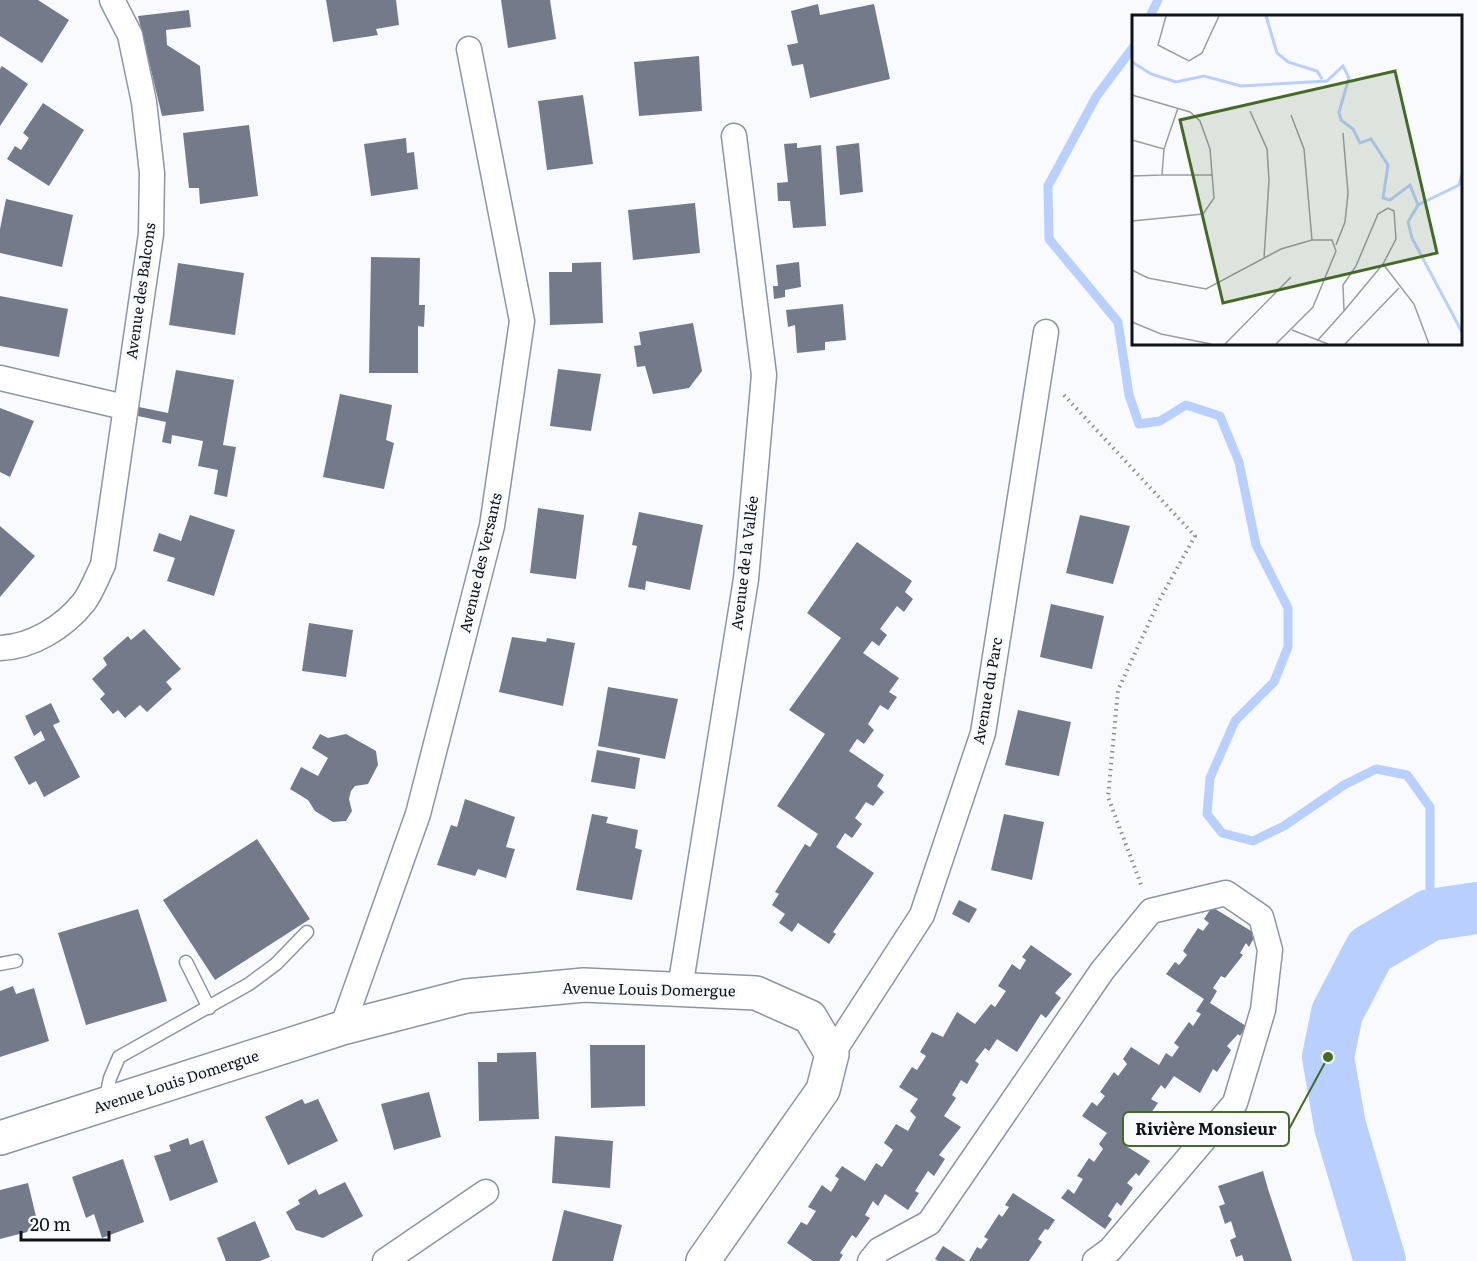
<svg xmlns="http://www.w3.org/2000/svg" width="1477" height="1261" viewBox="0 0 1477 1261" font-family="Literata,serif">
	<rect width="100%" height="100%" fill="#f8fafe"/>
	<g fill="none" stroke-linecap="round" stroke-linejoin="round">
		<!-- stream -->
		<g stroke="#b9d0ff" stroke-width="9">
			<polyline points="1150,16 1158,0"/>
			<polyline points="1134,46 1096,97 1048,186 1049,239 1118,322 1129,395 1139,424 1160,421 1186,405 1220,416 1239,462 1256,545 1288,608 1288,647 1274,682 1235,721 1210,778 1207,814 1222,833 1253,841 1284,826 1344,785 1376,769 1407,775 1430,807 1430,915"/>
		</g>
		<!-- river -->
		<polyline stroke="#b9d0ff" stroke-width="52" points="1380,1261 1340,1126 1328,1057 1337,1013 1370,950 1430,915 1477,908"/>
	</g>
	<!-- building -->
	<g fill="#737b8a">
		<polygon points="0,0 38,0 69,20 42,63 0,36"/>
		<polygon points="326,0 396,0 399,25 376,29 378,35 333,42"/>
		<polygon points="501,0 550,0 556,39 508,48"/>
		<polygon points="818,4 820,15 874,4 890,79 810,98 803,64 792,66 787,45 798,43 791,11"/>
		<polygon points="189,10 191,27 166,30 167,45 200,66 204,111 162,116 138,16"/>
		<polygon points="699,56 702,111 639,116 634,62"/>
		<polygon points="2,66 28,84 0,126 0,69"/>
		<polygon points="583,95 593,164 547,170 538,101"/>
		<polygon points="43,103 84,130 49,186 7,159 15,146 21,150 29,138 23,133"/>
		<polygon points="249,125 258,196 200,204 199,188 189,188 183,133"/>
		<polygon points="406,138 407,153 414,152 418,189 371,196 364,144"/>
		<polygon points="797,143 797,148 821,145 826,226 793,228 790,201 778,201 777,183 788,182 784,144"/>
		<polygon points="859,143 863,192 840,195 836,146"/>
		<polygon points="6,199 73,215 62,267 0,253 0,229"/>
		<polygon points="695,203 700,253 633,260 628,210"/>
		<polygon points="371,257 420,258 419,305 425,305 424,327 418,326 418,373 369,373"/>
		<polygon points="601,262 603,323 550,325 549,272 572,272 572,263"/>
		<polygon points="799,262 801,287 785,290 785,297 774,299 773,286 778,286 776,265"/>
		<polygon points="178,263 244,273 235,335 169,325"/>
		<polygon points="0,296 68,309 59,357 0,346"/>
		<polygon points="843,304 846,340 825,342 825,350 797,353 795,325 788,327 786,310"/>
		<polygon points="693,323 702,371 689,388 653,394 645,366 637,367 634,346 641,345 639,332"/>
		<polygon points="558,369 601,374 591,431 550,426"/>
		<polygon points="176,370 234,380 223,445 236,447 227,497 214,494 218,470 198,466 203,441 172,435 171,444 162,442 166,422 138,416 139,407 168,413"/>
		<polygon points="340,394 392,405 386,440 394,443 384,489 323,477"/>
		<polygon points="0,408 34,421 10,477 0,472"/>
		<polygon points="538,508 584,515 576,579 530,573"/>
		<polygon points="639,512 703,525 690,590 646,581 645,590 628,587 637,546 632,545"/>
		<polygon points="190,515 235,530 214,596 167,581 175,558 153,551 159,533 181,541"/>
		<polygon points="1080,515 1130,526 1113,584 1066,573"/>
		<polygon points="0,526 35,556 0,597"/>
		<polygon points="857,542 912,581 905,592 913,599 904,612 897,606 880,629 887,635 879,646 872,641 863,653 899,678 889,692 897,697 888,710 880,705 868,724 874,730 864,744 857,739 849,751 884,775 877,786 884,792 873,806 866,802 855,818 862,824 852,838 845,833 836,847 874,873 833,932 836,934 829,944 798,923 792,932 779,923 785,914 772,905 779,894 775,892 805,844 810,847 818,834 777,806 825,734 789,710 841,638 807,613"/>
		<polygon points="1051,604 1104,616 1092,669 1040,657"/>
		<polygon points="309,623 353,630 346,677 302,671"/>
		<polygon points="144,629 181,669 166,682 172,689 147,712 140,705 125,718 118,710 113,714 100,699 105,694 92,679 107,665 103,658 128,636 131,640"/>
		<polygon points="512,637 546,642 547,638 575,643 563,706 499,692"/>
		<polygon points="608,687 678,699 665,759 598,746"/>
		<polygon points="51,703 60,722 53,725 80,777 44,797 36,781 29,785 14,757 45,740 41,731 34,736 25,716"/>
		<polygon points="1018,710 1071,722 1059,776 1005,765"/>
		<polygon points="320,734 328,738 346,734 376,751 378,765 368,784 355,786 351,791 349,799 352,811 346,821 333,822 315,811 308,800 290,789 301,767 318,776 328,758 312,748"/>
		<polygon points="597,750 640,758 635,789 591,782"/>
		<polygon points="465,799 515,817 506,847 515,849 506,878 478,869 475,876 437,865 451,825 457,827"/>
		<polygon points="592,814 608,817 606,823 638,830 635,848 642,850 632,900 576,890"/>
		<polygon points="1004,814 1044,822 1032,880 991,870"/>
		<polygon points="257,839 310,919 215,980 163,900"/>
		<polygon points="959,900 977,909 969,923 952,914"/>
		<polygon points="1212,907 1256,934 1249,947 1246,943 1240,953 1243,955 1225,978 1221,976 1213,988 1217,991 1210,1003 1246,1026 1240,1036 1238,1034 1227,1046 1231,1050 1217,1072 1213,1069 1200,1093 1174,1076 1165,1089 1161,1085 1151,1099 1158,1103 1143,1124 1136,1119 1130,1132 1134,1134 1126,1146 1150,1161 1139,1176 1136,1173 1127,1183 1133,1188 1121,1206 1117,1202 1108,1216 1112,1219 1105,1229 1061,1198 1068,1189 1074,1194 1083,1179 1077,1176 1089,1158 1094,1162 1103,1149 1099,1144 1107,1133 1082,1116 1092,1102 1097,1106 1105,1096 1100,1092 1114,1072 1118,1076 1127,1064 1123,1059 1131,1047 1159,1065 1166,1053 1172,1057 1179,1047 1174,1043 1189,1022 1193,1026 1201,1014 1196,1011 1204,999 1166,974 1175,962 1179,965 1187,955 1183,951 1198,928 1203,931 1209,923 1204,919"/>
		<polygon points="138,909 167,1001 86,1025 58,933"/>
		<polygon points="1031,945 1072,974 1055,993 1061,998 1046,1018 1041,1014 1017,1052 997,1039 989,1051 985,1048 975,1061 979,1064 967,1084 961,1080 952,1095 956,1098 944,1116 961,1127 939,1155 945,1159 934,1176 928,1171 915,1191 919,1193 908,1210 885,1194 878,1206 873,1201 865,1215 870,1218 856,1238 852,1235 840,1253 843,1255 839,1261 813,1261 787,1243 801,1222 807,1225 816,1211 808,1207 822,1185 831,1192 839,1179 835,1176 842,1166 865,1181 876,1163 882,1167 893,1150 884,1143 896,1124 908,1131 916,1117 910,1111 918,1099 899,1087 912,1067 917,1070 926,1056 920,1052 932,1032 943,1037 957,1012 975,1024 991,1004 995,1007 1006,991 998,986 1012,964 1020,970 1026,960 1022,957"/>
		<polygon points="13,986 16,994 34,988 49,1041 0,1057 0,991"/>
		<polygon points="590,1045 645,1045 645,1106 591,1108"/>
		<polygon points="536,1052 539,1119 479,1121 478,1062 497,1062 497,1053"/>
		<polygon points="429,1092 441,1137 394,1150 381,1104"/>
		<polygon points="302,1099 305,1104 318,1099 338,1141 288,1165 265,1117"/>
		<polygon points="555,1136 613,1141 610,1188 552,1183"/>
		<polygon points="188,1138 190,1145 203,1140 218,1182 170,1201 154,1156 171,1151 169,1145"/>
		<polygon points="123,1159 144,1222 102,1238 94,1214 86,1218 72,1177"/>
		<polygon points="1263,1171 1268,1189 1292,1261 1244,1261 1242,1255 1236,1257 1230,1240 1236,1237 1231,1221 1225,1224 1219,1206 1225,1204 1218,1186"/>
		<polygon points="345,1182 363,1216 323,1238 296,1230 286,1212 300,1204 298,1200 316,1189 319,1195"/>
		<polygon points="28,1183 39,1229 0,1239 0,1190"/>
		<polygon points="1013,1193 1055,1220 1048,1230 1045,1229 1038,1239 1042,1242 1029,1261 969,1261 977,1247 981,1249 988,1239 984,1237 999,1214 1002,1217 1009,1207 1005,1205"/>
		<polygon points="564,1210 622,1225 613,1261 552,1261"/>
		<polygon points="255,1221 270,1257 260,1261 226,1261 217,1238"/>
		<polygon points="943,1246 966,1261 938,1261 935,1259"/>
	</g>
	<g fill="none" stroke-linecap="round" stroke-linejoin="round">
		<!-- service casing -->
		<g stroke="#8d94a4" stroke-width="15">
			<g id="service">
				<polyline points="186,962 209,1008"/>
				<polyline points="0,964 16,961"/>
				<polyline points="105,1102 110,1078 119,1057 249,984 276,964 307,932"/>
			</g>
		</g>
		<!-- minor casing -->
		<g stroke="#8d94a4" stroke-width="27">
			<g id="minor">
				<polyline points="0,378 124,407"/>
				<path d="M0,648C32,647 64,627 84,602C92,591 97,577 103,565L151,234L152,173L144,102L130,35L112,0"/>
				<polyline points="680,988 746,579 764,375 734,136"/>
				<polyline points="342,1028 418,814 492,526 522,321 469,49"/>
				<polyline points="832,1054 922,915 983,733 1046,332"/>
				<polyline points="385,1261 486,1192"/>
				<polyline points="870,1261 879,1250 929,1223 1102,971 1151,911 1226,893 1261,917 1270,950 1263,1010 1235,1103 1110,1250 1095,1261"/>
			</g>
		</g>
		<!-- secondary casing -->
		<g stroke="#8d94a4" stroke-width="36">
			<polyline id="secondary" points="0,1138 342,1028 466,996 584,985 756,993 810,1017 832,1054 823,1090 703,1261"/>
		</g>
		<!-- path -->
		<polyline stroke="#8b8d92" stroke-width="4" stroke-dasharray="1.5 4.5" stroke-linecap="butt" points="1064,395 1195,536 1160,599 1118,690 1108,797 1142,887"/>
		<!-- service -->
		<use href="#service" stroke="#fff" stroke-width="12"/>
		<!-- minor -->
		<use href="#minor" stroke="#fff" stroke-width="24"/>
		<!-- secondary -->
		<use href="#secondary" stroke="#fff" stroke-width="33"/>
	</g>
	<g text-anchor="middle" stroke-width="6" stroke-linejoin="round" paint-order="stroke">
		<!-- street labels -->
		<g font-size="15" fill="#0f1217" stroke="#f8fafe">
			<text transform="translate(141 291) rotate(-82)" y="5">Avenue des Balcons</text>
			<text transform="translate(481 563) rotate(-77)" y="5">Avenue des Versants</text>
			<text transform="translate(745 563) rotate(-83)" y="5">Avenue de la Vallée</text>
			<text transform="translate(988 691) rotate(-80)" y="5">Avenue du Parc</text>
			<text transform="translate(649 990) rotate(1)" y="5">Avenue Louis Domergue</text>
			<text transform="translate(176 1082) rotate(-18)" y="5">Avenue Louis Domergue</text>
		</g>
	</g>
	<!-- overview -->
	<g transform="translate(1132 15)">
		<rect width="330" height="330" fill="#f8fafe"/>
		<path fill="none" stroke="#b9d0ff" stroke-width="3" d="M134,1L145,38L156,47L185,56L190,64M0,47L19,59L44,67L72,61L109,71L195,66L211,51L217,63L207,97L209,105L221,114L228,128L239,124L256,150L251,183L258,185L278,170L286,190M330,159L327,170L286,190L276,207L280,223L330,317"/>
		<path fill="none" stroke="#9b9da2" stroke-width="1.5" d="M34,1L26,30L57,46L70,38L87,1M0,80L58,97L68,106L78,134L82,183L71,199L0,206M118,96L135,134L137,165L132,243M159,100L172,134L180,225M0,125L32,134L30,160L0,161M32,134L46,93M30,160H80M204,230L213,207L216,178L211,118M251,249L282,289L297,329M0,255L16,263L74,274L149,234L180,225H200L204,236L181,292L144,329M0,307L29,319L79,329M160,315L196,329M185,326L212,296L251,249L264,224L262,196L256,193L246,199L224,251L211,270L212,296M93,329L159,262M213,329L267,273"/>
		<path fill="#436b25" fill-opacity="0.15" stroke="#436b25" stroke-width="3" d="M263,56L305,238L91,288L48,105Z"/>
		<rect width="330" height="330" fill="none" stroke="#0f1217" stroke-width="3"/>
	</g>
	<!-- callouts -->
	<path fill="none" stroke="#436b25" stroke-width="2" d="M1328 1057L1289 1129"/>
	<circle fill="#436b25" stroke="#f8fafe" stroke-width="2" cx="1328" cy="1057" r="6"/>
	<rect fill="#f8fafe" stroke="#436b25" stroke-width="2" x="1123" y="1112" width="166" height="34" rx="6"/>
	<g font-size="16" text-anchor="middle" font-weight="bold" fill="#0f1217">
		<text x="1206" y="1135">Rivière Monsieur</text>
	</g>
	<!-- scale -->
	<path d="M21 1231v9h88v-9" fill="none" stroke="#0f1217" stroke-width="3"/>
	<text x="30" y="1231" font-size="18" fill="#0f1217" stroke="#f8fafe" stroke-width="4.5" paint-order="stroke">20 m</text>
</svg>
